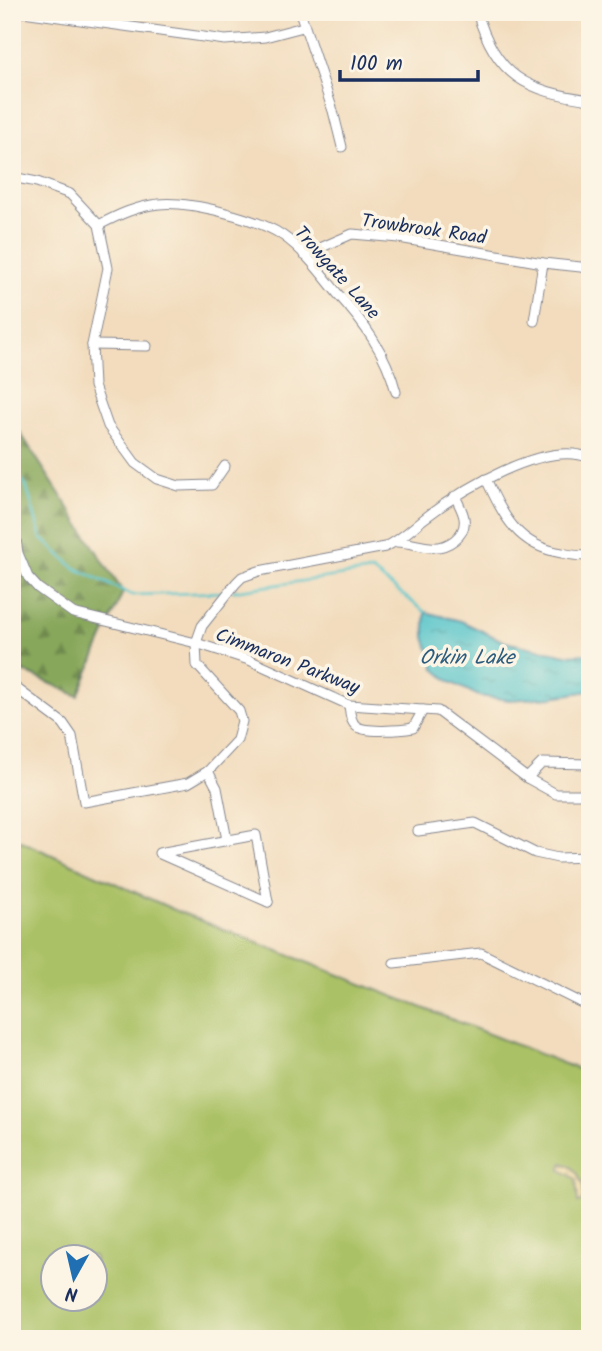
<svg xmlns="http://www.w3.org/2000/svg" width="602" height="1351" viewBox="0 0 602 1351" font-family="Kalam,sans-serif">
	<defs>
		<pattern id="forest-firs" width="22" height="20" patternUnits="userSpaceOnUse" patternTransform="scale(1.75)"><rect width="22" height="20" fill="#87a75a"/><path d="M5 1l3.5 6h-7zM16 11l3.5 6h-7z" fill="#6e884e"/></pattern>
		<pattern id="sand-dots" width="8" height="8" patternUnits="userSpaceOnUse" patternTransform="scale(1.75)"><rect width="8" height="8" fill="#eeda9e"/><path d="M2 2h.1M6 6h.1" fill="none" stroke="#ccbb8a" stroke-width="1.8" stroke-linecap="round"/></pattern>
		<pattern id="water-ripples" width="26" height="14" patternUnits="userSpaceOnUse" patternTransform="scale(1.75)"><rect width="26" height="14" fill="#56c4ca"/><path d="M2 4q2-2 4 0t4 0M15 11q2-2 4 0t4 0" fill="none" stroke="#46a0a7"/></pattern>
	</defs>
	<rect width="100%" height="100%" fill="#fcf5e5"/>
	<filter id="ink" filterUnits="userSpaceOnUse"><feTurbulence type="fractalNoise" baseFrequency=".0143" numOctaves="2"/><feDisplacementMap in="SourceGraphic" scale="14" xChannelSelector="R" yChannelSelector="G"/><feConvolveMatrix kernelMatrix="1 2 1 2 8 2 1 2 1" color-interpolation-filters="sRGB"/></filter>
	<filter id="wash" filterUnits="userSpaceOnUse"><feTurbulence type="fractalNoise" baseFrequency=".00686" numOctaves="4" result="noise"/><feDisplacementMap in="SourceGraphic" scale="28" xChannelSelector="R" yChannelSelector="G"/><feGaussianBlur stdDeviation="1.57" result="paint"/><feColorMatrix in="noise" values="0 0 0 0 0 0 0 0 0 0 0 0 0 0 0 0 0 1.4 0 .05"/><feComposite in="paint" operator="in"/></filter>
	<g filter="url(#wash)">
		<rect width="100%" height="100%" fill="#f2dcbd"/>
		<!-- grass -->
		<path fill="#aac165" stroke="#627862" stroke-width="2" fill-rule="evenodd" d="M12,837L177,911L590,1074V1339H12ZM52,1256H94V1298H52Z"/>
		<!-- forest -->
		<polygon fill="url(#forest-firs)" stroke="#516b5c" stroke-width="2" points="12,420 123,592 78,696 12,666"/>
		<!-- sand -->
		<path fill="url(#sand-dots)" stroke="#84847e" stroke-width="2" d="M563,1163C580,1169 586,1187 582,1202L578,1203L576,1179L561,1170V1167Z"/>
		<!-- water -->
		<polygon fill="url(#water-ripples)" stroke="#387a94" stroke-width="2" points="425,612 461,621 505,642 566,655 590,654 590,691 552,697 509,700 479,696 450,682 435,669 425,637"/>
		<g fill="none" stroke-linecap="round" stroke-linejoin="round">
			<!-- stream -->
			<g stroke="#56c4ca" stroke-width="2.5">
				<polyline points="12,468 26,485 41,538 75,568 132,595 226,592"/>
				<polyline points="233,591 372,571 425,612"/>
			</g>
		</g>
	</g>
	<g filter="url(#ink)">
		<g fill="none" stroke-linecap="round" stroke-linejoin="round">
			<!-- minor casing -->
			<g stroke="#86868e" stroke-width="11">
				<g id="minor">
					<polyline points="23,12 225,40 265,37 303,27"/>
					<polyline points="300,12 333,111 342,147"/>
					<path d="M477,12C496,77 527,91 590,100"/>
					<polyline points="12,177 37,182 70,194 99,225 108,268 92,345 94,386 108,426 135,463 157,479 179,486 212,485 225,466"/>
					<path d="M99,225C118,215 137,206 159,204C190,201 256,218 282,235C303,249 321,273 337,293C364,323 386,353 396,392"/>
					<polyline points="304,255 352,234 399,238 543,263 590,268"/>
					<polyline points="534,321 543,263"/>
					<polyline points="92,345 147,346"/>
					<path d="M486,479C504,517 518,546 562,553C571,555 581,557 590,555"/>
					<polyline points="12,514 18,553 28,577 38,588 73,613 196,643 249,660 349,705 438,711 527,778 542,763 590,764"/>
					<path d="M396,542C409,542 418,546 430,547C447,549 467,536 464,518C463,511 458,503 455,496"/>
					<path d="M12,685L63,723L72,736L84,802L188,783L208,771L237,740L242,721L239,711L197,665L196,643L202,626L236,583L242,577L259,571L385,547C401,540 412,528 425,518C460,491 545,439 590,458"/>
					<path d="M349,705C350,712 350,721 356,726C364,733 402,730 413,728L423,710"/>
					<polyline points="208,771 217,788 227,840"/>
					<polyline points="527,778 556,794 590,794"/>
					<polyline points="418,831 475,823 535,853 558,858 590,857"/>
					<polyline points="159,853 256,835 268,902"/>
					<polyline points="160,854 268,902"/>
					<polyline points="394,963 481,953 590,1007"/>
				</g>
			</g>
			<!-- minor -->
			<use href="#minor" stroke="#fff" stroke-width="9"/>
		</g>
	</g>
	<g text-anchor="middle" stroke-width="7" stroke-linejoin="round" paint-order="stroke">
		<!-- street labels -->
		<g font-size="19" fill="#1b2f5e" stroke="#fcf5e5">
			<text transform="translate(424 228) rotate(8)" y="7">Trowbrook Road</text>
			<text transform="translate(338 272) rotate(48)" y="7">Trowgate Lane</text>
			<text transform="translate(288 660) rotate(21)" y="7">Cimmaron Parkway</text>
		</g>
		<!-- water labels -->
		<g font-size="21" font-style="italic" fill="#2d5c7e" stroke="#fcf5e5">
			<text x="467" y="664">Orkin Lake</text>
		</g>
	</g>
	<!-- margin -->
	<rect width="602" height="1351" fill="none" stroke="#fcf5e5" stroke-width="42"/>
	<!-- north arrow -->
	<g transform="translate(74 1278) rotate(188)"><circle r="33" fill="#fcf5e5" stroke="#a2a6af" stroke-width="2"/>
	<path d="M0-5L12 26L0 18L-12 26Z" fill="#1f6fb2"/>
	<text y="-10" font-size="19" font-weight="bold" text-anchor="middle" fill="#1b2f5e">N</text>
	</g>
	<!-- scale -->
	<path d="M340 70v10h138v-10" fill="none" stroke="#1b2f5e" stroke-width="3.5"/>
	<text x="350" y="70" font-size="21" fill="#1b2f5e" stroke="#fcf5e5" stroke-width="5" paint-order="stroke">100 m</text>
</svg>
